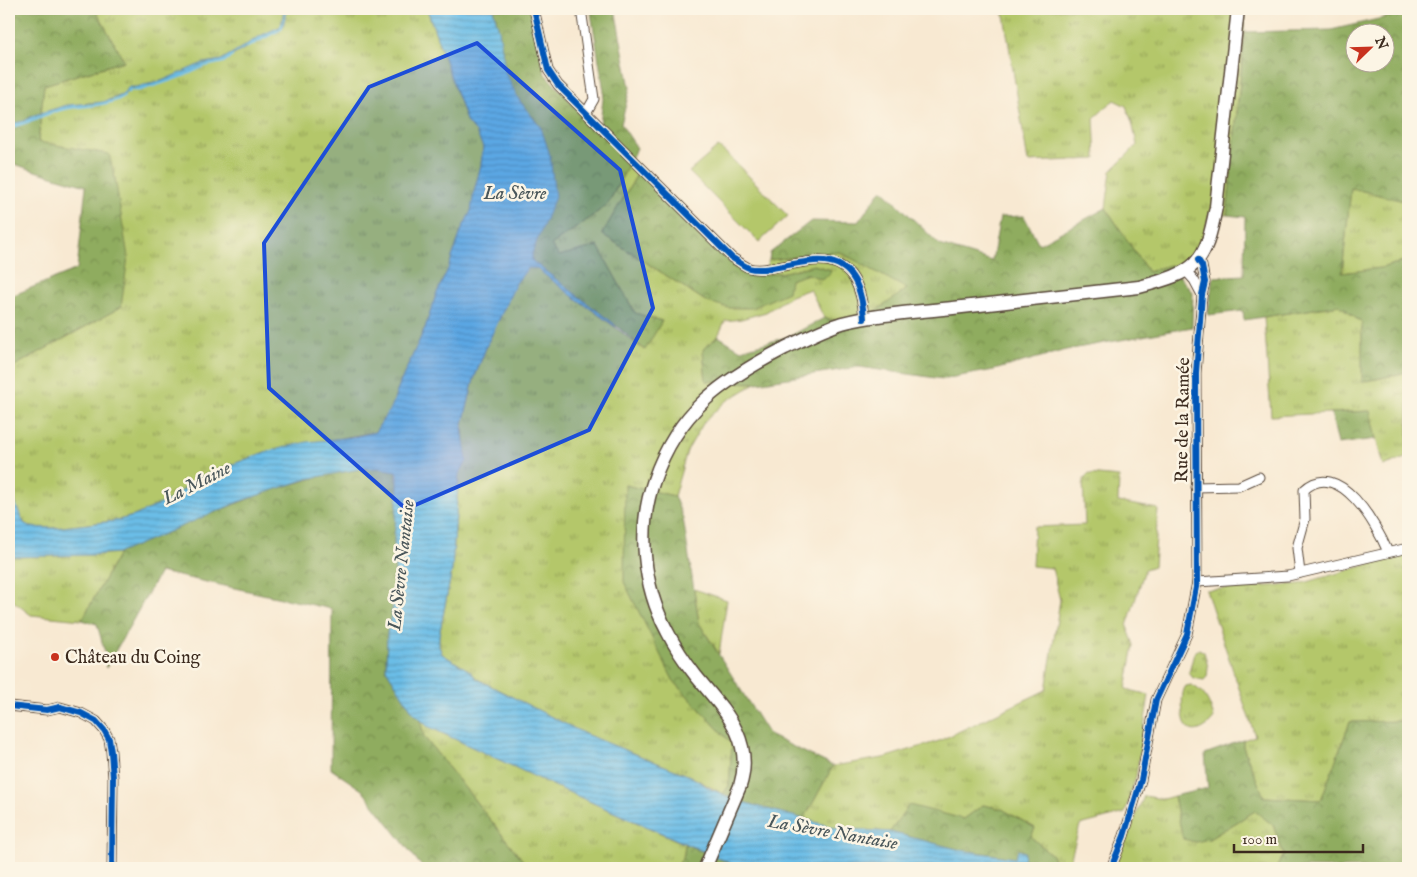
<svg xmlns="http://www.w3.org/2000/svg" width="1417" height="877" viewBox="0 0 1417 877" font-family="'IM FELL English',serif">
	<defs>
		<pattern id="grass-tufts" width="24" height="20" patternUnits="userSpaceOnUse" patternTransform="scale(1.25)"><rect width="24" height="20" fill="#b4c76a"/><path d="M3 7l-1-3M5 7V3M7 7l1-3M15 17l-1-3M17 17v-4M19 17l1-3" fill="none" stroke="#94a257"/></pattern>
		<pattern id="forest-crowns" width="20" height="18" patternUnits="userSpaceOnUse" patternTransform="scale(1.25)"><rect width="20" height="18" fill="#8fac5e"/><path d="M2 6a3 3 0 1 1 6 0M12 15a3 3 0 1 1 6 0" fill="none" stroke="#768c4d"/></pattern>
		<pattern id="water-rules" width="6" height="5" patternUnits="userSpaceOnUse" patternTransform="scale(1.25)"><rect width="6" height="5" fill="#6bbde7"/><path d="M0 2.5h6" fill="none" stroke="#599abb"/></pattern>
	</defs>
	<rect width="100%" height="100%" fill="#fcf5e5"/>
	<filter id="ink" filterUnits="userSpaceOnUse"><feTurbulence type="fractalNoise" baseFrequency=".02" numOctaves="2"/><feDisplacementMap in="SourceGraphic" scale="10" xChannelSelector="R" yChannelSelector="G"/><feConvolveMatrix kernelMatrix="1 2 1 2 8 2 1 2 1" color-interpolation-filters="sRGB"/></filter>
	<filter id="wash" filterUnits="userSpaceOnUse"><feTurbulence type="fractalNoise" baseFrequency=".0096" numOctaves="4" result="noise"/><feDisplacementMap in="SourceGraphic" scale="20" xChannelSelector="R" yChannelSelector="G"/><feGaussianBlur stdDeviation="1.12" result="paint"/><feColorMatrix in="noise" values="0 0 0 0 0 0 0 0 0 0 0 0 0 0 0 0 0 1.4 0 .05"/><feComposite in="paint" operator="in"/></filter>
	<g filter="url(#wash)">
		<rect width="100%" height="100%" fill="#f8e9d2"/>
		<!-- grass -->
		<g fill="url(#grass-tufts)" stroke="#787844">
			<polygon points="95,9 427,9 467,123 476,131 483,147 481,165 474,192 472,211 462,229 448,269 436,295 425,328 400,383 392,406 375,432 265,452 202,476 169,500 134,516 114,521 54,528 33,528 24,523 9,490 9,369 121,307 115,178 38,142 44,85 124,61"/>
			<polygon points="1003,9 1244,9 1244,39 1227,215 1209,214 1200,251 1176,272 1170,265 1148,272 1106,208 1111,171 1137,145 1132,122 1126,106 1114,100 1094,118 1096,159 1028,162"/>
			<path d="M628,166L638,173L602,234L707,302L808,274L831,270L814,265L785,272L763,275L769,260L840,252L908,289L856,325L824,318L810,289L791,296L766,312L741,319L725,321L718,336L703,350L706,381L756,383L725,402L704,422L687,451L674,496L625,485L673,680L732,744L729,786L723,794L690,776L585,734L477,679L470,671L442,654L439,646V636L452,570L459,474L465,465L463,424L474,379L487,345L516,282L528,267L536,268C571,296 609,321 644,350L662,321L635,313L598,246L559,256L551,245L583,223L608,204Z"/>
			<polygon points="1351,188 1408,202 1408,260 1381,268 1342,273"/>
			<polygon points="1339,305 1362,323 1363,382 1408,372 1408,457 1383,466 1369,411 1271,416 1264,317"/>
			<polygon points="1088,474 1119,477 1118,502 1158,509 1154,566 1145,569 1127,626 1134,645 1126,689 1149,695 1136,776 1125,813 1080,825 1068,868 1054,868 1053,856 1031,837 1035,828 1002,809 983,805 964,819 909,806 890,832 836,828 804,819 833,766 883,758 939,741 1046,690 1060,600 1052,568 1032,566 1034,527 1085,525 1083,481"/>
			<polygon points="119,553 82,620 31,615 9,598 9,557 91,555"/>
			<polygon points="1408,553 1408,721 1350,722 1321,800 1264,797 1243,747 1243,740 1255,736 1206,590 1300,584"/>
			<polygon points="694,589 727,600 719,654 699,623"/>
			<polygon points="1199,649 1204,652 1208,667 1207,677 1204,680 1193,678 1189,673 1194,653"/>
			<path d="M1191,685C1205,691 1210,703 1214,718C1209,726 1193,738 1186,725C1182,717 1180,692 1186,686Z"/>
			<polygon points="420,719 427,726 557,787 685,844 684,854 677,868 534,868 524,862 424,737"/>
			<polygon points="1144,796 1163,799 1174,796 1183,838 1209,839 1255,811 1273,825 1284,855 1276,868 1114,868"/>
		</g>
		<!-- forest -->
		<g fill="url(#forest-crowns)" stroke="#656b3e" fill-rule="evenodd">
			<polygon points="9,9 95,9 124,61 44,85 38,142 109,154 115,178 128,257 121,307 9,369 9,297 77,269 86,186 38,172 9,162"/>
			<path d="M493,9H532L545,74L599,132L604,91L591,13L605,9H615L630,88L621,124L637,148L608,204L583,223L551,245L559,256L598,246L635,313L662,321L645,350L613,323L532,261L541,128C528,111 512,94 506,73C500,52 499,30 493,9Z"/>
			<path d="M1400,14L1408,19V202L1351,188L1342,273L1381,268L1408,260V372L1362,382V323L1339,305L1244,320L1243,311L1208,315L1213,277L1244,275L1245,217L1227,215L1245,32L1331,30ZM1354,32H1384V62H1354Z"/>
			<polygon points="638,173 730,262 763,275 785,272 814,265 831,270 829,275 821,279 808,274 790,280 788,292 752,308 730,308 707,302 602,234"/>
			<polygon points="882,189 940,245 992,261 1000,217 1024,216 1039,244 1106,208 1148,272 1170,265 1193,293 1192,327 1066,350 994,370 943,379 859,367 756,383 706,381 703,350 718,336 741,350 790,336 824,318 856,325 907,289 840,252 769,260 770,253 811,221 858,222"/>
			<polygon points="1370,411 1376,439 1338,444 1331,413"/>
			<polygon points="378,468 396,471 398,491 394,539 396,593 387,633 386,669 412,711 420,719 424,737 524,862 534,868 423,868 362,790 331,769 332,609 160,572 106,668 104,649 97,624 82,620 119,553 207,515 269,491 328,474 360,469"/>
			<polygon points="625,485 674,496 683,518 699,623 769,735 833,766 804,819 739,801 723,794 729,786 732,744 673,680 624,582"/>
			<polygon points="1408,721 1408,868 1276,868 1284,855 1273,825 1255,811 1209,839 1196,842 1183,839 1174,796 1208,788 1205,754 1243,740 1243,747 1264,797 1321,800 1350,722"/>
			<polygon points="909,805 964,819 983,805 1002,809 1035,828 1031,837 1053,856 1054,868 1045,868 1023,859 1025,852 1018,850 1015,858 961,850 890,832"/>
			<polygon points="685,844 741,868 677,868 684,854"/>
		</g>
		<!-- garden -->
		<polygon fill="#b4c76a" stroke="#787844" points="718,147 726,153 788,216 759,242 689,172"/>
		<!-- water -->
		<g fill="url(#water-rules)" stroke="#537482">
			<polygon points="284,9 287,9 283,27 262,38 224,61 205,64 183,75 139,89 131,88 122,97 114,98 105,103 89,103 82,106 67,107 40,115 22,124 9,126 9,124 24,121 34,115 67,105 103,102 122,95 129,87 136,87 161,81 203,63 221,60 262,35 281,26"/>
			<polygon points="427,9 493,9 499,30 506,74 519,100 541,128 550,155 555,197 532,253 532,261 613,323 616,327 571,295 536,268 528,268 516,283 487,345 474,379 462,428 467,461 459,474 452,570 439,636 439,646 442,654 470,671 477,679 585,734 690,776 711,789 739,801 836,828 890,832 961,850 1015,858 1018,850 1025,852 1024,859 1045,868 741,868 557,787 427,726 412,711 386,669 387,633 396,593 394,539 398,491 398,474 396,471 378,468 360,469 307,479 241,501 119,553 91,555 9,557 9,490 24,523 30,527 54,528 114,521 134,516 169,500 202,476 265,452 307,442 354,437 375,432 392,406 400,383 425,328 436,295 448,269 462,229 471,211 474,192 481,165 483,147 476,132 467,123"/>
		</g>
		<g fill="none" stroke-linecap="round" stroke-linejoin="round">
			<!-- stream -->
			<g stroke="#6bbde7" stroke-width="2.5">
				<polyline points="247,47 281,29 282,25"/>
				<polyline points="128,92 130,90 139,90 162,83 185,75 204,66 223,62 232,56"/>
				<path d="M9,127C29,124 47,111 68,108C83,106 112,105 124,96"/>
			</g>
		</g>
	</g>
	<g filter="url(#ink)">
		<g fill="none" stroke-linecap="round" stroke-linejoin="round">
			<!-- street casing -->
			<g stroke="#574739" stroke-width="11">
				<g id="street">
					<path d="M534,9L548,70L558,85L732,258C738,261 744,266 749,268C759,271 773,268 783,266C793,264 804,262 814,261C851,258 862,286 864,319"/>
					<polyline points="581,9 594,99 586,113"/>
					<polyline points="1186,271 1194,280 1202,295"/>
					<polyline points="1196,487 1239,486 1259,477"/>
					<path d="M1300,573L1297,548L1305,519L1304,490C1339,457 1377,526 1388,552"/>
					<polyline points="1197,582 1288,576 1408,548"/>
					<polyline points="9,706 47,710 60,707 81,713 96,721 104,730 109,739 111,752 113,778 112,868"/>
					<polyline points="1111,868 1124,836 1141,780 1156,700 1187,634 1197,582 1196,373 1202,295 1205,282 1202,266 1198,260"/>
				</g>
			</g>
			<!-- secondary casing -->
			<g stroke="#574739" stroke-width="15">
				<path id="secondary" d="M705,868L740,786C755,739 723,709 696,676C685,662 675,647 667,631C643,586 637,529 654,480C678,410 723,380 785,348C804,339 823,329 842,323C878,314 916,312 953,308C1015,301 1077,294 1139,287C1196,272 1205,266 1216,207L1238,9"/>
			</g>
			<!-- street -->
			<use href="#street" stroke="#fff" stroke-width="9"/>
			<!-- secondary -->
			<use href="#secondary" stroke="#fff" stroke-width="12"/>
			<!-- cycleway casing -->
			<g stroke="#fcf5e5" stroke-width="9">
				<g id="cycleway">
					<path d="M534,9L548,70L558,85L732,258C738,261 744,266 749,268C759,271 773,268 783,266C793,264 804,262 814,261C851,258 862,286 864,319"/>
					<polyline points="9,706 47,710 60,707 81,713 96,721 104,730 109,739 111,752 113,778 112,868"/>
					<polyline points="1111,868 1124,836 1141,780 1156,700 1187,634 1197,582 1196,373 1202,295 1205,282 1202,266 1198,260"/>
				</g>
			</g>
			<!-- cycleway -->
			<use href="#cycleway" stroke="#0057b8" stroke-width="6"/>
		</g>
	</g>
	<!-- marked area -->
	<path fill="#1d4ed8" fill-opacity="0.2" stroke="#1d4ed8" stroke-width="4" stroke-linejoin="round" d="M477,43L620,170L653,308L589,430L406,509L269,388L264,243L369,87Z"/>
	<!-- markers -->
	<circle fill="#c8321e" stroke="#fcf5e5" stroke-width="2" cx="55" cy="657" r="5"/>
	<g text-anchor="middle" stroke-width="5" stroke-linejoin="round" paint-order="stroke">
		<!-- street labels -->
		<g font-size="18" fill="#3b2a1e" stroke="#fcf5e5">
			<text transform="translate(1182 420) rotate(-89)" y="6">Rue de la Ramée</text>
		</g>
		<!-- poi labels -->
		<g font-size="18" fill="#3b2a1e" stroke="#fcf5e5" text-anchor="start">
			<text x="65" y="663">Château du Coing</text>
		</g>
		<!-- water labels -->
		<g font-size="19" font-style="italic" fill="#49565a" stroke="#fcf5e5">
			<text x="515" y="199">La Sèvre</text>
			<text transform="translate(196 482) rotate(-27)" y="7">La Maine</text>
			<text transform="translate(400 565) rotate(-84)" y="7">La Sèvre Nantaise</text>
			<text transform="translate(833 831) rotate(10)" y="7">La Sèvre Nantaise</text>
		</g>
	</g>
	<!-- margin -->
	<rect width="1417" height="877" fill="none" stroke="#fcf5e5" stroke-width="30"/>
	<!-- north arrow -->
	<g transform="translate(1370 48) rotate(67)"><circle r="24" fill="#fcf5e5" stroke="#afa495"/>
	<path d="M0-4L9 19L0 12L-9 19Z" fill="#c8321e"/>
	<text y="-8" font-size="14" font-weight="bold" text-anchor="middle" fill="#3b2a1e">N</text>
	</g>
	<!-- scale -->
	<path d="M1234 844v8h129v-8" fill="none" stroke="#3b2a1e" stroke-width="2.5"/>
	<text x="1242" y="844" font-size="15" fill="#3b2a1e" stroke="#fcf5e5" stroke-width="4" paint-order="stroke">100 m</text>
</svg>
